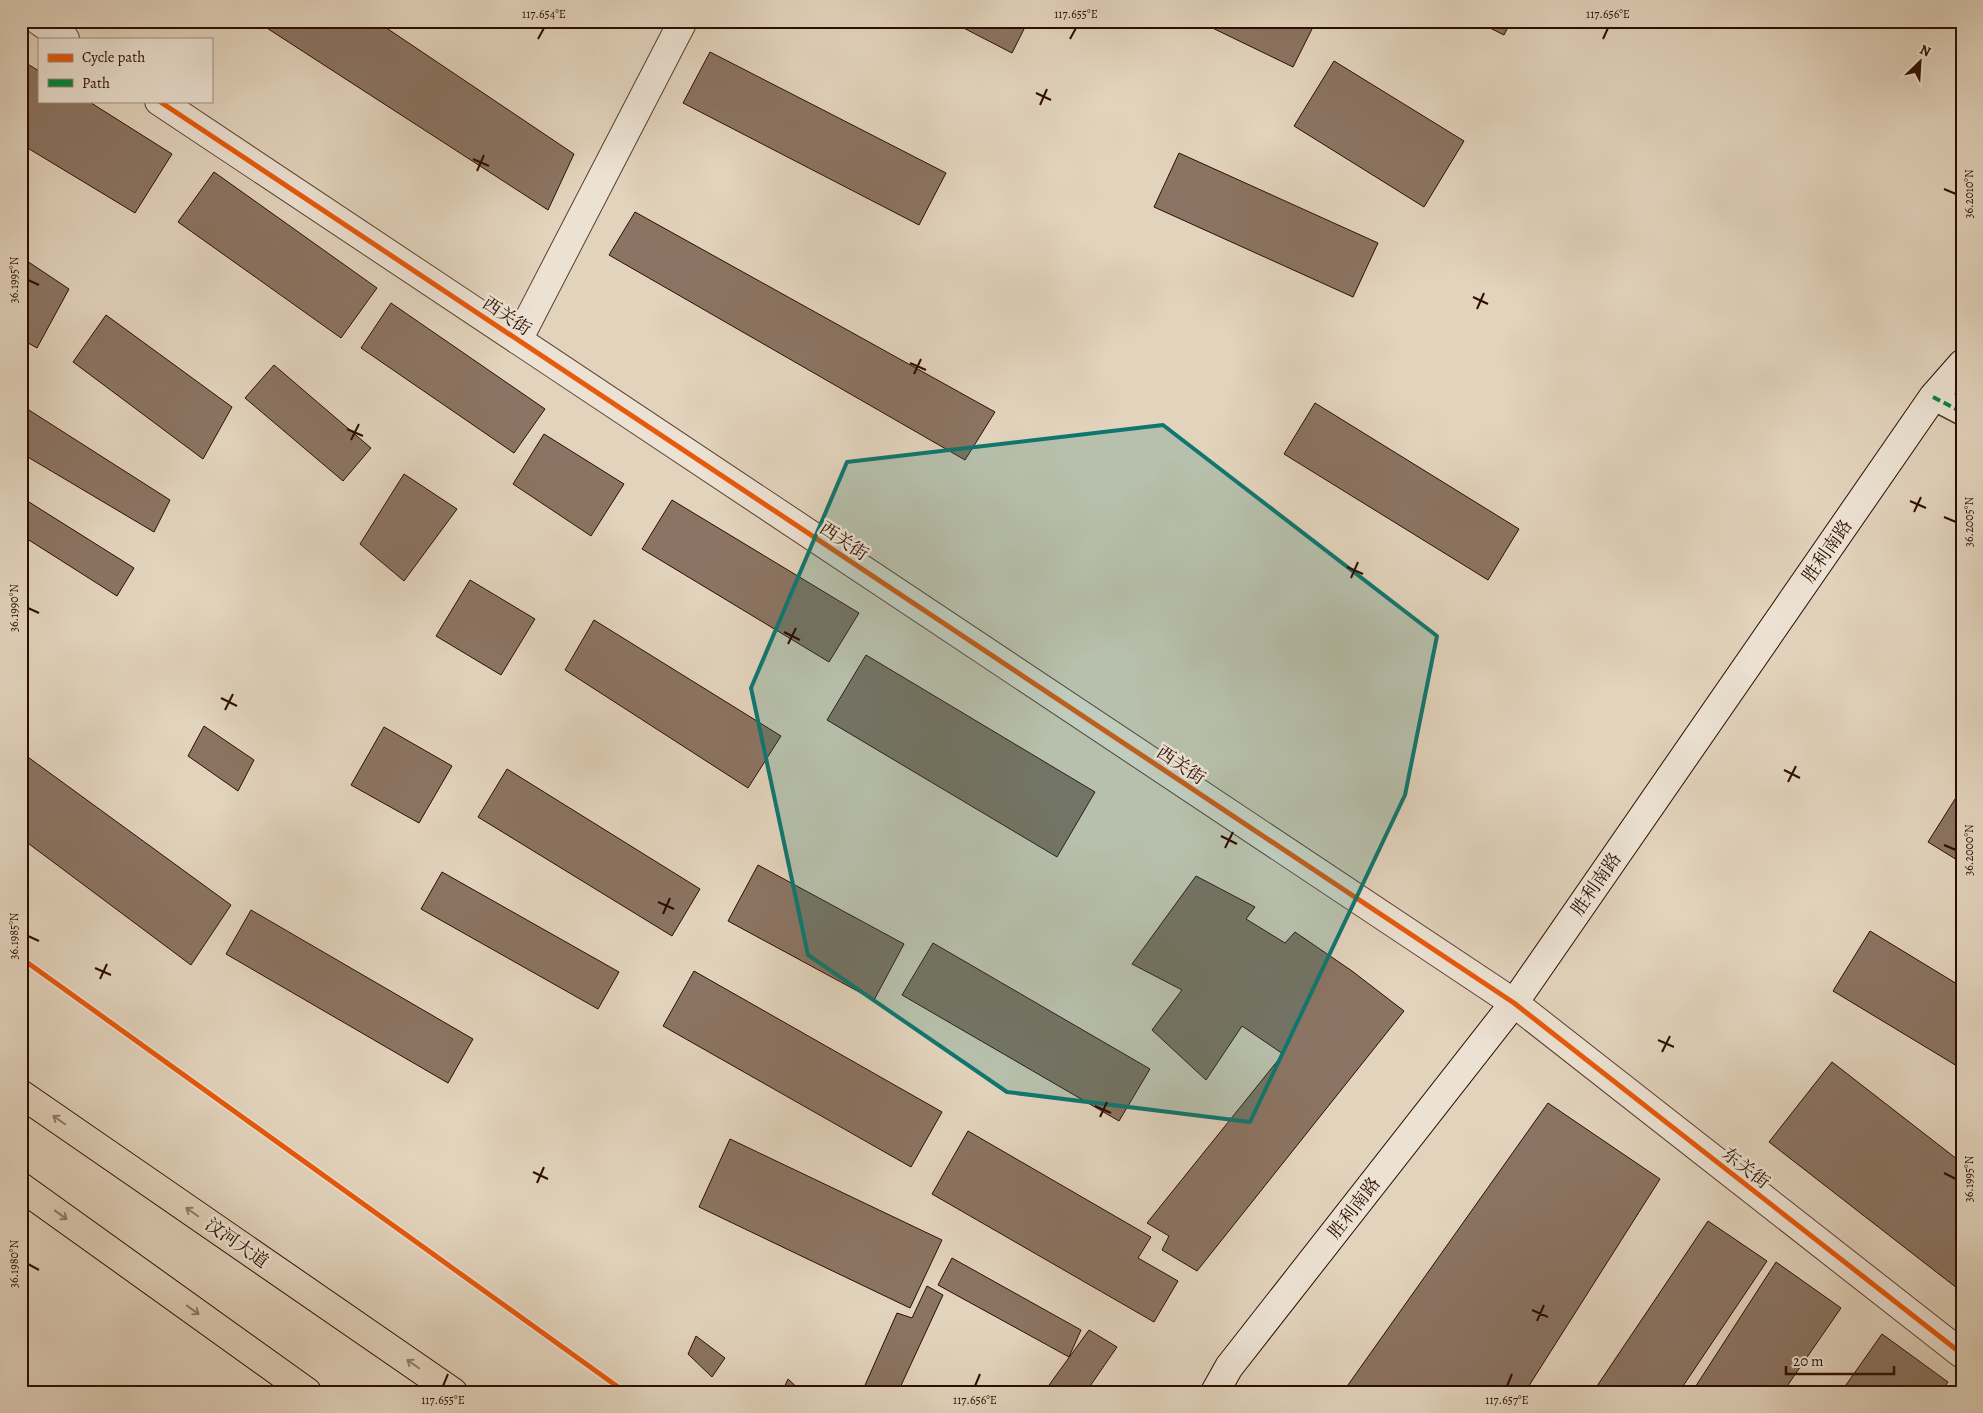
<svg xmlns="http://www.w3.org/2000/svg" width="1983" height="1413" viewBox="0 0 1983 1413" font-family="Alegreya,'Noto Serif SC',serif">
	<rect width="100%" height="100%" fill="#e2d3bc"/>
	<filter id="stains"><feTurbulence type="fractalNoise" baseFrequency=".004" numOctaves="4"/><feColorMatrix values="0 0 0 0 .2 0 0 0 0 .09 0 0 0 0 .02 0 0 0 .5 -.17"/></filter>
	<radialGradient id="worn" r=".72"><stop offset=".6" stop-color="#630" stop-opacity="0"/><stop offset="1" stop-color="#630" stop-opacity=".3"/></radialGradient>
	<!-- building -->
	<g fill="#8b7463" stroke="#2d0d02">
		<polygon points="256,21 376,21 574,154 548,210"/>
		<polygon points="950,21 1028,21 1012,53"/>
		<polygon points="1198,21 1316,21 1293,67"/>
		<polygon points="1476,21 1511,21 1504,35"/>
		<polygon points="710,52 946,173 919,225 683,103"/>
		<polygon points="21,60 39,71 39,101 88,101 172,154 135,213 21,144"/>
		<polygon points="1334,61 1464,141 1424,207 1294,126"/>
		<polygon points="1179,153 1378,243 1353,297 1154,207"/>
		<polygon points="214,172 377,288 341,338 178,222"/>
		<polygon points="635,212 995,412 965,460 609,255"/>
		<polygon points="21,257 69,289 37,348 21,339"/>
		<polygon points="391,303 545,409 514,453 361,348"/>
		<polygon points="106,315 232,407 203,459 73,362"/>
		<polygon points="274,365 371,448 343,481 245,398"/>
		<polygon points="1315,403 1519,529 1488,580 1284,454"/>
		<polygon points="21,405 170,500 154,532 21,453"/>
		<polygon points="544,434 624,484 591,536 513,484"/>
		<polygon points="404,474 457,509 404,581 360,544"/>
		<polygon points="21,497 134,568 117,596 21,535"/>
		<polygon points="672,500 859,613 829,662 642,549"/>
		<polygon points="470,580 535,619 501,675 436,636"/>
		<polygon points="594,620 781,736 748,788 565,670"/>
		<polygon points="866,655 1095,792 1057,857 827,720"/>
		<polygon points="204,726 254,760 238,791 188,756"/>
		<polygon points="384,727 452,766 419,823 351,785"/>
		<polygon points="21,752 231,905 191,965 21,838"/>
		<polygon points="507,769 700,889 672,936 478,817"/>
		<polygon points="1962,788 1962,863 1928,842"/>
		<polygon points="758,865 904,944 874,1000 728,921"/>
		<polygon points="442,872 619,972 598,1009 421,909"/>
		<polygon points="1196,876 1255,907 1246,919 1285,943 1295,932 1352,971 1404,1011 1197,1271 1162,1250 1169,1236 1147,1223 1283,1054 1242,1026 1206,1080 1152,1030 1182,990 1132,964"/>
		<polygon points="251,910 473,1039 448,1083 226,954"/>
		<polygon points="1870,931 1962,987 1962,1069 1833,991"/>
		<polygon points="933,943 1150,1069 1119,1121 902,995"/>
		<polygon points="694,971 942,1112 911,1167 663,1026"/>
		<polygon points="1832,1062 1962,1163 1962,1292 1769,1142"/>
		<polygon points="1548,1103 1660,1179 1525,1392 1343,1392"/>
		<polygon points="968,1131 1151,1237 1138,1258 1178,1281 1154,1322 932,1194"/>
		<polygon points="730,1139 942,1240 910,1308 699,1207"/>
		<polygon points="1708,1221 1767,1261 1679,1392 1593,1392"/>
		<polygon points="952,1258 1081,1330 1069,1357 938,1285"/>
		<polygon points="1776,1262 1841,1308 1783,1392 1692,1392"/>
		<polygon points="927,1286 943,1295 898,1392 862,1392 897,1313 912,1318"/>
		<polygon points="1089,1330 1117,1347 1086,1392 1044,1392"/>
		<polygon points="1882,1334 1948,1382 1941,1392 1841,1392"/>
		<polygon points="696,1336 725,1358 712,1377 688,1354"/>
		<polygon points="788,1379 802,1392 782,1392"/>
	</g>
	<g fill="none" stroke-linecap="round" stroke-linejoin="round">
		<!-- pedestrian casing -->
		<g stroke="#5a3e30" stroke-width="28">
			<polyline id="pedestrian" points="1933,397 1962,412"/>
		</g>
		<!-- minor casing -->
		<g stroke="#5a3e30" stroke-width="30">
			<polyline id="minor" points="518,340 683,21"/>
		</g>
		<!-- tertiary casing -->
		<g stroke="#5a3e30" stroke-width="30">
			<g id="tertiary">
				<polyline points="39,21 65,39"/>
				<polyline points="159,101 1514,1003 1962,1354"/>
			</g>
		</g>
		<!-- secondary casing -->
		<g stroke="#2d0d02" stroke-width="30">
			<polyline id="secondary" points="1215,1392 1229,1367 1514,1003 1933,397 1962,364"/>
		</g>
		<!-- trunk casing -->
		<g stroke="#2d0d02" stroke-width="30">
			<g id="trunk">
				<polyline points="21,1094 453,1392"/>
				<polyline points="21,1187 307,1392"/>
			</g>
		</g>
		<!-- pedestrian -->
		<use href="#pedestrian" stroke="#ece2d3" stroke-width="25"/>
		<!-- minor -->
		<use href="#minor" stroke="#ece2d3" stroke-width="28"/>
		<!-- tertiary -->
		<use href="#tertiary" stroke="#ece2d3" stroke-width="28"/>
		<!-- secondary -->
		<use href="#secondary" stroke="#ece2d3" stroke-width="28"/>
		<!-- trunk -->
		<use href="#trunk" stroke="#e2d3bc" stroke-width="28"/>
		<!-- quiet -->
		<polyline stroke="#00873e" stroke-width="4" stroke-dasharray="8 4" stroke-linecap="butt" points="1933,397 1962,412"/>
		<!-- cycleway casing -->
		<g stroke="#ece2d3" stroke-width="8">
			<g id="cycleway">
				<polyline points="159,101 1514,1003 1962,1354"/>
				<polyline points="21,958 625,1392"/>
			</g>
		</g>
		<!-- cycleway -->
		<use href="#cycleway" stroke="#e8590c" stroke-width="5"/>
	</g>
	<!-- one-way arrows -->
	<defs><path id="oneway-shaft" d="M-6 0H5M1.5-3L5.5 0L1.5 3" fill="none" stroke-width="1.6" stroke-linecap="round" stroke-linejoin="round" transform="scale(1.25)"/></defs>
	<g stroke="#917a68">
		<use href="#oneway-shaft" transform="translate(59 1120) rotate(-145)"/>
		<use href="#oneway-shaft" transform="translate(192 1212) rotate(-145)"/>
		<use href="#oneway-shaft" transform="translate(61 1215) rotate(36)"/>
		<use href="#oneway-shaft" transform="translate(193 1310) rotate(36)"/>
		<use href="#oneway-shaft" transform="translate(413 1364) rotate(-145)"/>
	</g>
	<!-- marked area -->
	<path fill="#0f766e" fill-opacity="0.2" stroke="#0f766e" stroke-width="4" stroke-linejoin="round" d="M1163,425L1437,636L1405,795L1250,1122L1007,1092L808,955L751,688L847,462Z"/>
	<!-- ticks -->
	<path fill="none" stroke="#2d0d02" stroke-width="2" d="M538,39L544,28M1070,39L1076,28M1603,39L1608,28M1036,93L1051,100M1040,105L1047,89M473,159L489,166M477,171L484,155M1944,189L1956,194M28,280L39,285M1473,297L1488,304M1477,309L1484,293M910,363L926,370M914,374L921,359M347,429L363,436M351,440L359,424M1910,501L1926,508M1914,512L1921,497M1944,517L1956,522M1347,567L1363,574M1351,578L1358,562M28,608L39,613M784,632L800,640M788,644L796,628M221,698L237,706M225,710L233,694M1784,770L1800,778M1788,782L1796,766M1221,836L1237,844M1944,845L1956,850M1225,848L1233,832M658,902L674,909M663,914L670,898M28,936L39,941M95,968L111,975M100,979L107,964M1658,1040L1674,1047M1662,1052L1670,1036M1095,1106L1111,1113M1100,1117L1107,1102M533,1172L548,1179M1944,1173L1956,1179M537,1183L544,1167M28,1264L39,1270M1532,1310L1548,1317M1537,1321L1544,1305M443,1386L448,1374M975,1386L980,1374M1507,1386L1512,1374"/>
	<g text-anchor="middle" stroke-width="5" stroke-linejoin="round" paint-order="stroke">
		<!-- street labels -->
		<g font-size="18" fill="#2d0d02" stroke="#ece2d3">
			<text transform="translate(507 316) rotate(34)" y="6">西关街</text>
			<text transform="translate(844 541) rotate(34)" y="6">西关街</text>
			<text transform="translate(1827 551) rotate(-55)" y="6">胜利南路</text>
			<text transform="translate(1181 765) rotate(34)" y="6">西关街</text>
			<text transform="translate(1596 884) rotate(-55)" y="6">胜利南路</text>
			<text transform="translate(1746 1168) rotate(38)" y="6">东关街</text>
			<text transform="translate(1354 1208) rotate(-52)" y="6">胜利南路</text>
			<text transform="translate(237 1243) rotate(35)" y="6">汶河大道</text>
		</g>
	</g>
	<!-- margin -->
	<rect width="1983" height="1413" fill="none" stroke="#e2d3bc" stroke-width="55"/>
	<!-- legend -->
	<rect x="38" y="38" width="175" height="65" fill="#ece2d3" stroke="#a08d7f"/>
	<rect x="48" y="54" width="25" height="8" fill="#e8590c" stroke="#a08d7f"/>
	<text x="82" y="62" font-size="15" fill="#2d0d02">Cycle path</text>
	<rect x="48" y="79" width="25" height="8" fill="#00873e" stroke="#a08d7f"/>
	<text x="82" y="88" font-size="15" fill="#2d0d02">Path</text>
	<!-- north arrow -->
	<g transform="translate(1920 62) rotate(25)" stroke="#ece2d3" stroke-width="4" paint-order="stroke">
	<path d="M0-4L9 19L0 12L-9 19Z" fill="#2d0d02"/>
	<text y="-8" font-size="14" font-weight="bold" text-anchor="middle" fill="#2d0d02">N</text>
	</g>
	<!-- scale -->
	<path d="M1786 1366v8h108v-8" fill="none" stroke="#2d0d02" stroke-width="2.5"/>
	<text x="1793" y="1366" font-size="15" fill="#2d0d02" stroke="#ece2d3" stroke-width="4" paint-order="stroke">20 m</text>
	<rect x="28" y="28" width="1928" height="1358" fill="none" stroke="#2d0d02" stroke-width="2"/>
	<g font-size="12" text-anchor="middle" fill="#2d0d02">
		<text x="544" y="18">117.654°E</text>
		<text x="1076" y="18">117.655°E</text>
		<text x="1608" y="18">117.656°E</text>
		<text transform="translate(1969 194) rotate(-90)" y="4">36.2010°N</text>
		<text transform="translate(14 280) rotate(-90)" y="4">36.1995°N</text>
		<text transform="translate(1969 522) rotate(-90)" y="4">36.2005°N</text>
		<text transform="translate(14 608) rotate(-90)" y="4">36.1990°N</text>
		<text transform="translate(1969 850) rotate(-90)" y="4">36.2000°N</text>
		<text transform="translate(14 936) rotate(-90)" y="4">36.1985°N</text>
		<text transform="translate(1969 1179) rotate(-90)" y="4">36.1995°N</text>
		<text transform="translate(14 1264) rotate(-90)" y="4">36.1980°N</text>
		<text x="443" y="1404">117.655°E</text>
		<text x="975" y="1404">117.656°E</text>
		<text x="1507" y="1404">117.657°E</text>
	</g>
	<rect width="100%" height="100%" filter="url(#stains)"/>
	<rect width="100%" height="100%" fill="url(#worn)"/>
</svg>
